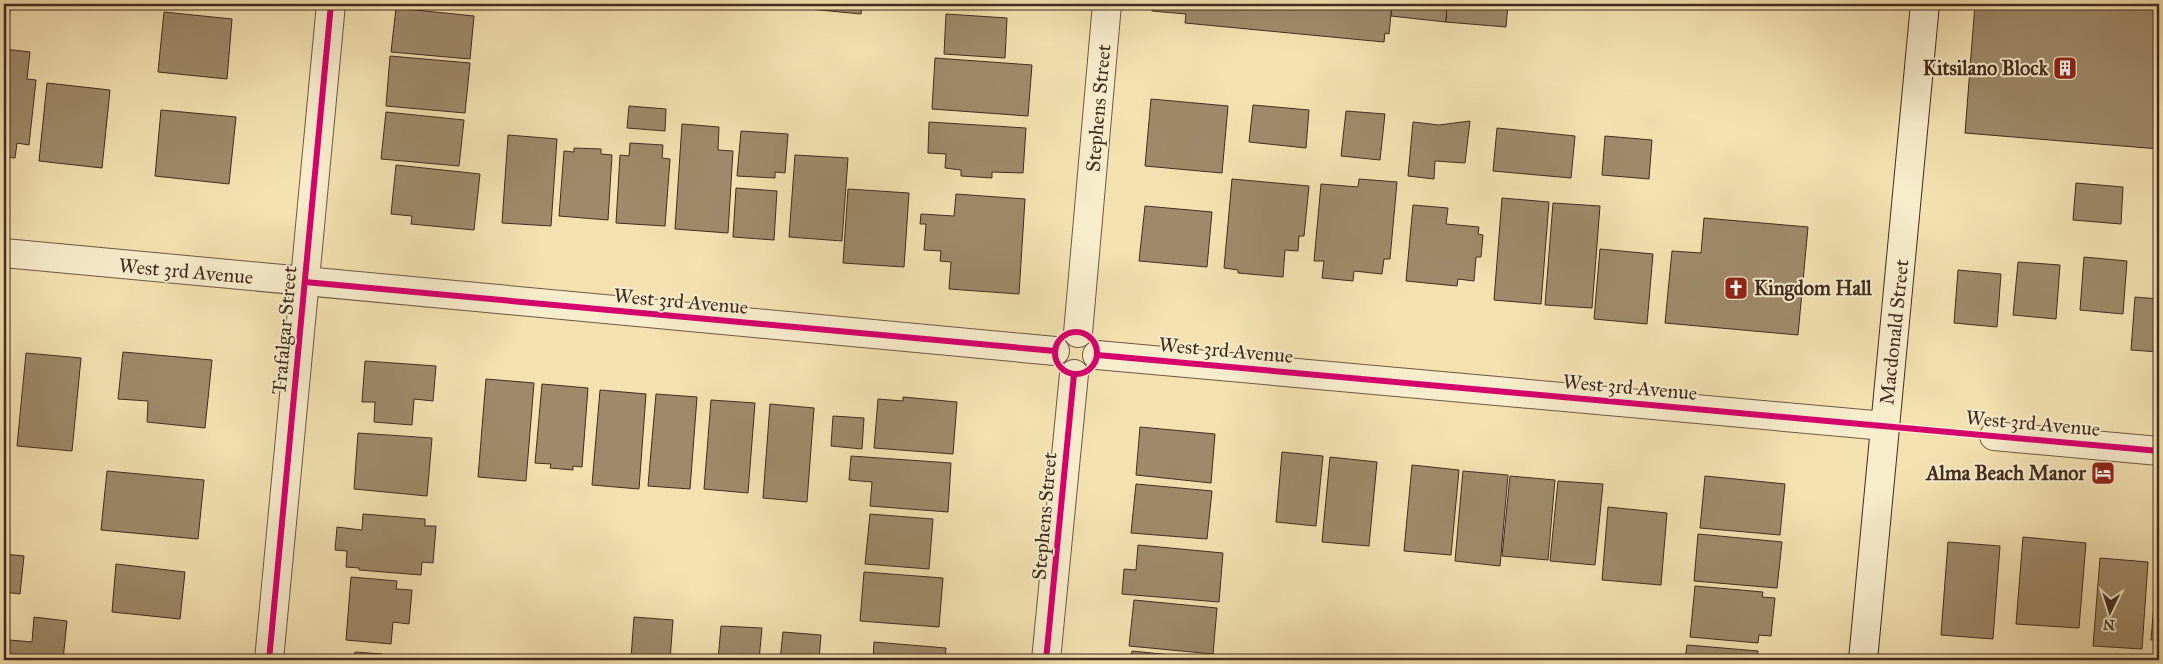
<svg xmlns="http://www.w3.org/2000/svg" width="2163" height="664" viewBox="0 0 2163 664" font-family="'IM FELL Great Primer',serif">
	<rect width="100%" height="100%" fill="#f3e1b0"/>
	<filter id="stains"><feTurbulence type="fractalNoise" baseFrequency=".004" numOctaves="4"/><feColorMatrix values="0 0 0 0 .2 0 0 0 0 .09 0 0 0 0 .02 0 0 0 .5 -.17"/></filter>
	<radialGradient id="worn" r=".72"><stop offset=".6" stop-color="#630" stop-opacity="0"/><stop offset="1" stop-color="#630" stop-opacity=".3"/></radialGradient>
	<!-- building -->
	<g fill="#9e8a6a" stroke="#412b1f">
		<polygon points="4,4 11,4 8,24 4,24"/>
		<polygon points="757,4 862,4 861,14"/>
		<polygon points="1153,4 1392,4 1389,34 1385,33 1384,42 1185,23 1186,14 1152,11"/>
		<polygon points="1392,4 1447,4 1446,22 1391,16"/>
		<polygon points="1447,4 1508,4 1506,27 1446,22"/>
		<polygon points="1975,4 2159,4 2159,149 1965,133"/>
		<polygon points="396,8 474,16 470,59 391,52"/>
		<polygon points="164,12 232,19 227,79 158,72"/>
		<polygon points="946,14 1007,18 1005,58 944,54"/>
		<polygon points="4,49 30,52 27,79 36,80 29,145 17,143 15,158 4,157"/>
		<polygon points="390,56 470,63 465,113 386,106"/>
		<polygon points="935,58 1032,65 1028,116 932,109"/>
		<polygon points="47,83 110,90 102,168 39,161"/>
		<polygon points="1151,99 1228,106 1222,173 1145,166"/>
		<polygon points="1253,105 1309,110 1306,148 1249,142"/>
		<polygon points="629,106 666,109 665,131 627,128"/>
		<polygon points="161,110 236,117 229,184 155,176"/>
		<polygon points="1346,111 1385,114 1380,160 1341,156"/>
		<polygon points="386,112 464,120 459,166 381,159"/>
		<polygon points="1470,121 1465,163 1435,161 1434,179 1408,176 1413,122 1439,125"/>
		<polygon points="929,122 1026,128 1023,173 992,172 992,178 961,176 961,170 945,168 946,154 928,153"/>
		<polygon points="682,124 719,127 718,150 733,151 728,233 675,229"/>
		<polygon points="1497,128 1575,136 1571,178 1493,171"/>
		<polygon points="741,131 788,134 785,173 775,172 775,178 737,176"/>
		<polygon points="508,135 557,139 551,226 502,223"/>
		<polygon points="1605,136 1652,140 1649,179 1602,175"/>
		<polygon points="630,143 663,145 662,158 670,159 665,226 616,223 620,155 629,156"/>
		<polygon points="574,148 601,149 601,154 612,155 608,220 559,216 564,151 574,152"/>
		<polygon points="795,155 848,158 842,241 789,237"/>
		<polygon points="396,165 480,174 474,230 411,224 412,216 391,214"/>
		<polygon points="1232,179 1309,186 1304,236 1299,236 1298,251 1285,250 1283,277 1238,273 1238,270 1224,268"/>
		<polygon points="1359,179 1397,182 1390,259 1384,259 1382,274 1354,271 1353,281 1322,278 1324,261 1314,261 1321,184 1358,187"/>
		<polygon points="2076,183 2123,187 2121,224 2073,220"/>
		<polygon points="736,188 777,191 774,240 733,237"/>
		<polygon points="848,189 909,193 904,267 843,263"/>
		<polygon points="956,194 1025,199 1019,294 949,289 951,262 940,261 941,251 924,250 926,224 920,224 921,214 954,216"/>
		<polygon points="1502,198 1549,202 1541,304 1494,300"/>
		<polygon points="1553,203 1600,206 1592,308 1545,305"/>
		<polygon points="1413,205 1448,208 1446,224 1479,227 1478,234 1483,235 1481,257 1476,257 1474,281 1458,279 1457,286 1406,281"/>
		<polygon points="1145,206 1212,212 1207,267 1139,261"/>
		<polygon points="1704,218 1808,227 1798,335 1665,323 1672,251 1701,253"/>
		<polygon points="1600,249 1653,254 1647,324 1594,319"/>
		<polygon points="2084,257 2127,261 2123,314 2080,310"/>
		<polygon points="2018,262 2060,265 2056,319 2013,315"/>
		<polygon points="1958,270 2001,274 1997,327 1954,323"/>
		<polygon points="2135,297 2159,299 2159,352 2131,350"/>
		<polygon points="123,352 212,360 205,428 147,422 148,401 118,399"/>
		<polygon points="26,353 81,358 72,451 17,446"/>
		<polygon points="4,357 9,358 4,406"/>
		<polygon points="365,361 436,366 433,401 414,399 412,425 374,422 375,402 362,402"/>
		<polygon points="486,379 534,383 526,481 478,477"/>
		<polygon points="542,384 588,388 582,467 573,466 573,470 550,468 551,464 535,463"/>
		<polygon points="600,390 646,394 639,489 592,485"/>
		<polygon points="656,394 697,397 690,489 648,486"/>
		<polygon points="903,397 957,402 953,454 874,448 878,399 903,401"/>
		<polygon points="711,400 755,403 748,493 704,489"/>
		<polygon points="770,404 814,408 807,502 763,498"/>
		<polygon points="833,416 864,418 862,449 831,446"/>
		<polygon points="1140,427 1215,434 1211,483 1136,475"/>
		<polygon points="358,433 432,438 427,496 354,489"/>
		<polygon points="1282,452 1323,456 1316,526 1276,522"/>
		<polygon points="851,456 951,463 948,512 870,506 872,482 849,480"/>
		<polygon points="1330,457 1377,462 1369,546 1322,542"/>
		<polygon points="1412,465 1459,470 1451,555 1404,551"/>
		<polygon points="107,471 204,480 198,539 101,530"/>
		<polygon points="1463,471 1508,475 1500,566 1455,561"/>
		<polygon points="1510,476 1555,480 1548,560 1502,556"/>
		<polygon points="1705,476 1785,484 1780,535 1700,528"/>
		<polygon points="1558,481 1603,484 1595,565 1550,561"/>
		<polygon points="1136,484 1212,491 1207,539 1131,533"/>
		<polygon points="1608,507 1667,513 1661,585 1602,580"/>
		<polygon points="363,514 425,519 425,526 436,526 433,563 422,562 421,575 359,570 359,568 346,567 347,551 335,550 337,527 362,530"/>
		<polygon points="870,514 933,519 929,569 865,564"/>
		<polygon points="1698,534 1782,542 1777,588 1694,581"/>
		<polygon points="2023,537 2086,543 2079,628 2016,624"/>
		<polygon points="1948,542 2000,546 1993,639 1941,635"/>
		<polygon points="1138,545 1223,553 1219,602 1122,594 1124,569 1136,570"/>
		<polygon points="4,554 24,556 20,594 4,592"/>
		<polygon points="2100,558 2148,562 2142,649 2093,646"/>
		<polygon points="116,564 185,572 180,619 112,612"/>
		<polygon points="2157,566 2159,566 2159,640 2151,640"/>
		<polygon points="864,572 943,578 939,627 860,621"/>
		<polygon points="351,577 397,581 396,589 412,590 409,624 393,622 391,644 346,640"/>
		<polygon points="1695,586 1763,592 1762,597 1775,598 1771,636 1759,635 1758,643 1690,637"/>
		<polygon points="1134,600 1217,608 1213,654 1129,646"/>
		<polygon points="34,617 67,621 63,660 7,660 9,640 32,642"/>
		<polygon points="634,617 673,620 670,660 631,658"/>
		<polygon points="721,626 762,628 759,660 718,660"/>
		<polygon points="783,632 821,635 819,660 780,660"/>
		<polygon points="874,642 946,648 945,660 873,660"/>
		<polygon points="1687,645 1758,651 1757,660 1685,660"/>
		<polygon points="1132,651 1181,656 1180,660 1131,660"/>
		<polygon points="355,652 382,654 381,660 354,660"/>
	</g>
	<g fill="none" stroke-linecap="round" stroke-linejoin="round">
		<!-- minor casing -->
		<g stroke="#6e5843" stroke-width="30">
			<g id="minor">
				<polyline points="4,253 1055,351"/>
				<polyline points="1078,333 1107,4"/>
				<polyline points="1097,355 1885,426"/>
				<polyline points="1994,436 2159,451"/>
				<polyline points="269,660 331,4"/>
				<polyline points="1046,660 1074,374"/>
			</g>
		</g>
		<!-- secondary casing -->
		<g stroke="#412b1f" stroke-width="30">
			<polyline id="secondary" points="1863,660 1925,4"/>
		</g>
		<!-- minor -->
		<use href="#minor" stroke="#f7eccc" stroke-width="28"/>
		<!-- secondary -->
		<use href="#secondary" stroke="#f7eccc" stroke-width="28"/>
		<!-- cycleway casing -->
		<g stroke="#f7eccc" stroke-width="9">
			<g id="cycleway">
				<polyline points="305,282 1055,351"/>
				<circle cx="1076" cy="353" r="21"/>
				<polyline points="1097,355 2159,451"/>
				<polyline points="269,660 331,4"/>
				<polyline points="1046,660 1074,374"/>
			</g>
		</g>
		<!-- cycleway -->
		<use href="#cycleway" stroke="#d6006c" stroke-width="6"/>
	</g>
	<!-- icons -->
	<defs>
		<g id="building-square" transform="scale(1.25)"><rect x="-9" y="-9" width="18" height="18" rx="4" fill="#8f2418" stroke="#f7eccc"/><path d="M-4-6H4V6H1V3H-1V6H-4ZM-2.5-4.3h1.7v1.8h-1.7ZM.8-4.3h1.7v1.8H.8ZM-2.5-1h1.7V.8h-1.7ZM.8-1h1.7V.8H.8Z" fill="#fff"/></g>
		<g id="church-square" transform="scale(1.25)"><rect x="-9" y="-9" width="18" height="18" rx="4" fill="#8f2418" stroke="#f7eccc"/><path d="M-1.2-6h2.4v3.5h3.3v2.4h-3.3V6h-2.4V-.1h-3.3v-2.4h3.3Z" fill="#fff"/></g>
		<g id="hotel-square" transform="scale(1.25)"><rect x="-9" y="-9" width="18" height="18" rx="4" fill="#8f2418" stroke="#f7eccc"/><path d="M-6-4.5h1.5V1H6V5H4.5V3h-9V5H-6ZM-4 0a1.8 1.8 0 1 1 3.6 0ZM.5 0V-2.5h3Q6-2.5 6 0Z" fill="#fff"/></g>
	</defs>
	<g fill-rule="evenodd">
		<use href="#building-square" x="2065" y="68"/>
		<use href="#church-square" x="1736" y="288"/>
		<use href="#hotel-square" x="2103" y="473"/>
	</g>
	<g text-anchor="middle" stroke-width="4" stroke-linejoin="round" paint-order="stroke">
		<!-- poi labels -->
		<g font-size="20" font-weight="bold" fill="#412b1f" stroke="#f7eccc" text-anchor="end">
			<text x="2048" y="75">Kitsilano Block</text>
			<text x="1754" y="295" text-anchor="start">Kingdom Hall</text>
			<text x="2086" y="480">Alma Beach Manor</text>
		</g>
		<!-- street labels -->
		<g font-size="20" fill="#412b1f" stroke="#f7eccc">
			<text transform="translate(1098 108) rotate(-85)" y="7">Stephens Street</text>
			<text transform="translate(186 271) rotate(5)" y="7">West 3rd Avenue</text>
			<text transform="translate(681 301) rotate(5)" y="7">West 3rd Avenue</text>
			<text transform="translate(284 330) rotate(-85)" y="7">Trafalgar Street</text>
			<text transform="translate(1894 332) rotate(-84)" y="7">Macdonald Street</text>
			<text transform="translate(1226 350) rotate(5)" y="7">West 3rd Avenue</text>
			<text transform="translate(1630 387) rotate(5)" y="7">West 3rd Avenue</text>
			<text transform="translate(2033 423) rotate(5)" y="7">West 3rd Avenue</text>
			<text transform="translate(1044 516) rotate(-85)" y="7">Stephens Street</text>
		</g>
	</g>
	<!-- margin -->
	<rect width="2163" height="664" fill="none" stroke="#f3e1b0" stroke-width="20"/>
	<rect x="5" y="5" width="2153" height="654" fill="none" stroke="#412b1f" stroke-width="2.5"/>
	<rect x="10" y="10" width="2143" height="644" fill="none" stroke="#412b1f"/>
	<!-- north arrow -->
	<g transform="translate(2110 612) rotate(184)" stroke="#f7eccc" stroke-width="4" paint-order="stroke">
	<path d="M0-4L9 19L0 12L-9 19Z" fill="#412b1f"/>
	<text y="-8" font-size="14" font-weight="bold" text-anchor="middle" fill="#412b1f">N</text>
	</g>
	<rect width="100%" height="100%" filter="url(#stains)"/>
	<rect width="100%" height="100%" fill="url(#worn)"/>
</svg>
